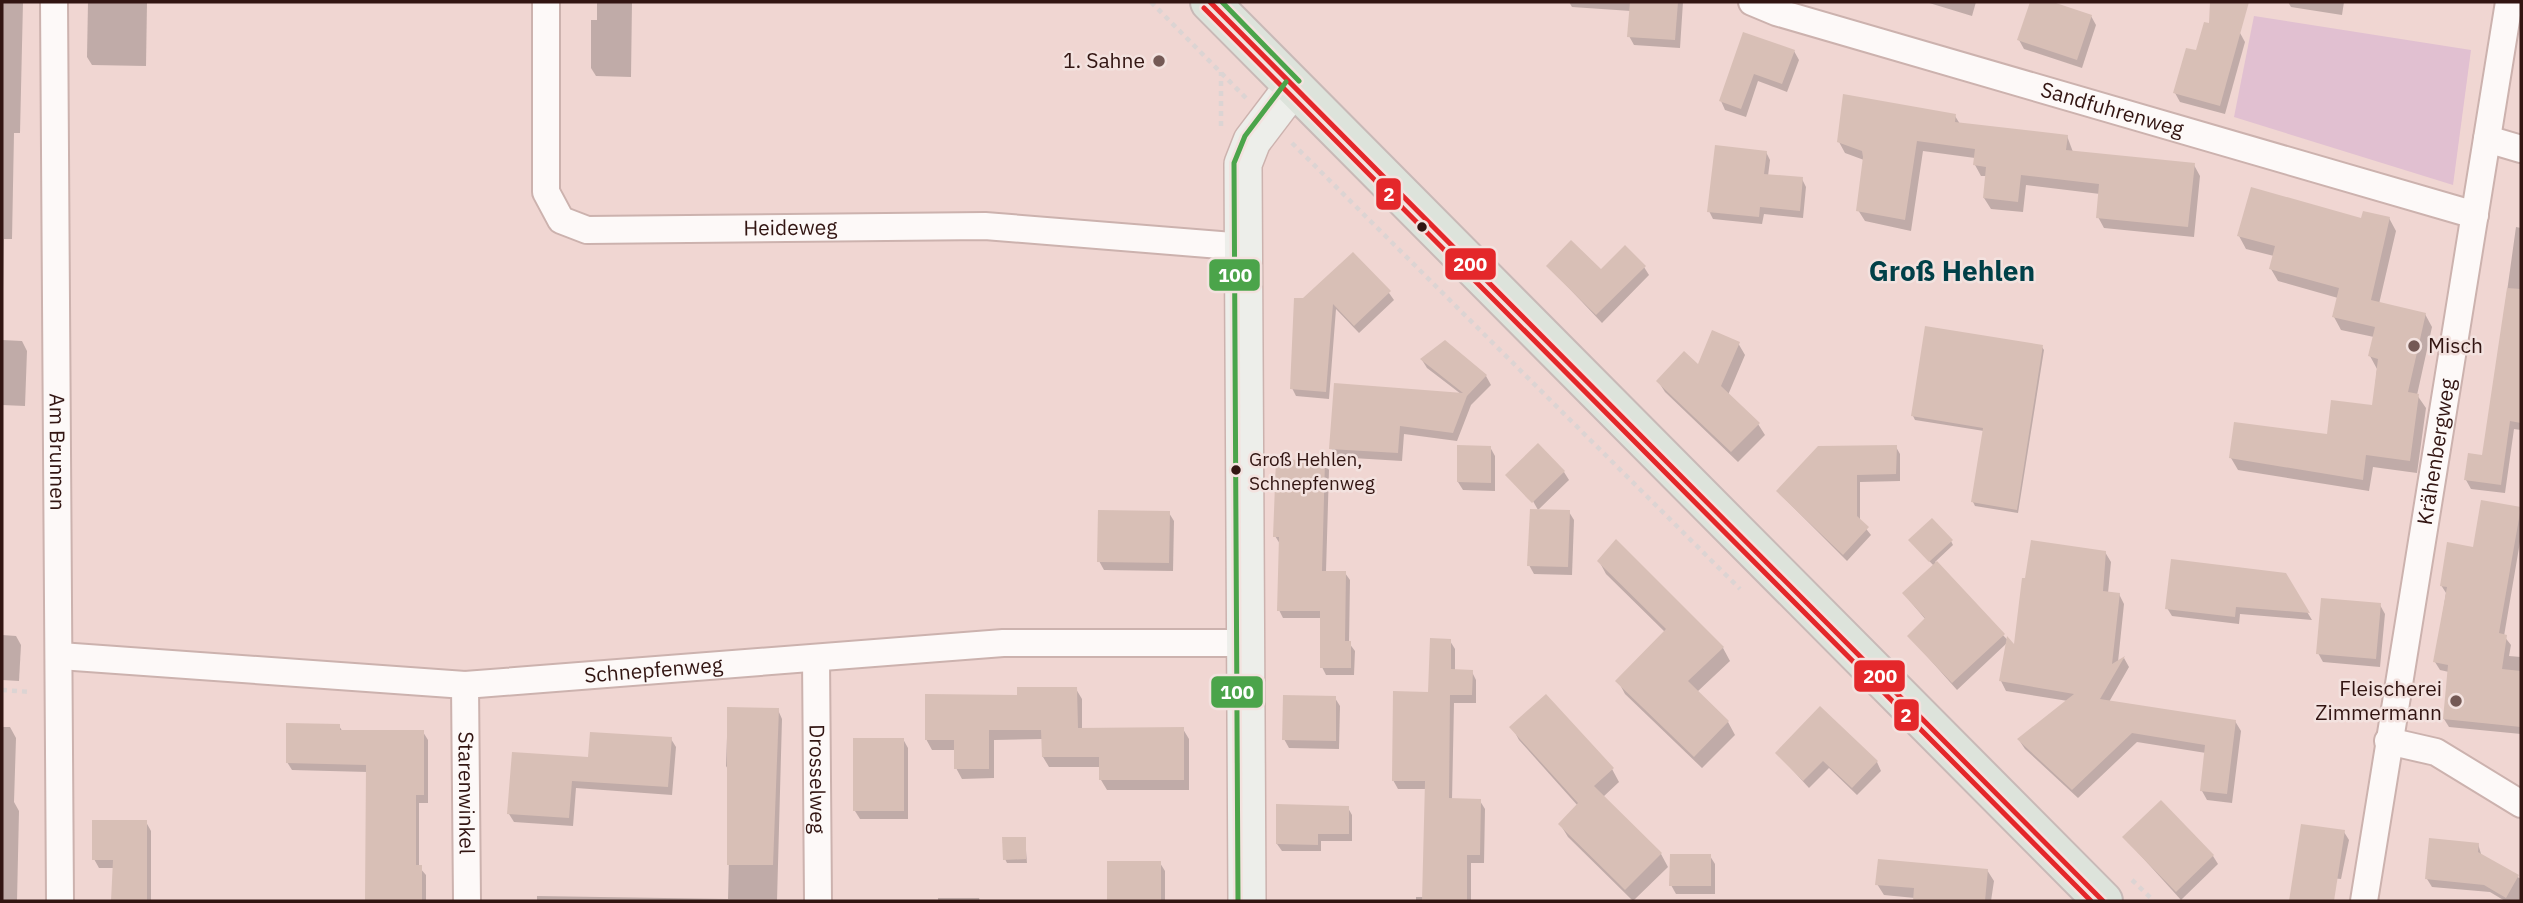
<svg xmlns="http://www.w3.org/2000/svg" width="2523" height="903" viewBox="0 0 2523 903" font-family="'IBM Plex Sans',sans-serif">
	<rect width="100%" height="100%" fill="#f0d6d2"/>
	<!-- green -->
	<polygon fill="#e1c0d1" points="2254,16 2471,50 2453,185 2234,117"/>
	<!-- shadow -->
	<g fill="#0003">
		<polygon points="2,2 23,2 20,133 14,133 12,239 4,239 2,340 22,341 27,351 25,406 2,405"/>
		<polygon points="88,2 147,2 146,66 92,65 87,57"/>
		<polygon points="597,2 632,2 631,77 596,76 591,68 591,20 597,20"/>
		<polygon points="1569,2 1683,2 1680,48 1634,45 1629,36 1631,11 1572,7"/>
		<polygon points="1926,2 1976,2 1972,16"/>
		<polygon points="2032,2 2047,2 2091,16 2096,25 2082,68 2024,49 2019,40"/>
		<polygon points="2288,2 2344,2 2342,15 2291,7"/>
		<polygon points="2240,33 2245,42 2225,114 2180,102 2175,93"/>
		<polygon points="1744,34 1794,51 1799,60 1787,92 1758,81 1746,117 1725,110 1721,101"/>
		<polygon points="1955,116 1960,124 2067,136 2073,152 2194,165 2200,176 2194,237 2104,228 2098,217 2100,194 2026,185 2023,212 1991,209 1984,198 1987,176 1981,176 1975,165 1975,158 1923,151 1911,231 1865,221 1858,210 1864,160 1845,153 1839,142"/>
		<polygon points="1766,152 1770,160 1768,176 1802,179 1806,187 1803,218 1764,214 1762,224 1713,219 1709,211"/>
		<polygon points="2389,218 2396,231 2379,304 2425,314 2432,327 2417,395 2426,408 2417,473 2373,467 2369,491 2238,470 2231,458 2328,436 2373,407 2377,369 2370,356 2374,337 2341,330 2334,317 2338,298 2278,281 2271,269 2274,256 2246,249 2239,236"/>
		<polygon points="2516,227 2521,228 2521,430 2514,429 2505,493 2471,489 2466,480 2484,457"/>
		<polygon points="1548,266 1601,272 1644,267 1649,275 1602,323"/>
		<polygon points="1389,293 1394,300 1359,333 1336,309 1329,399 1296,396 1292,388 1296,299"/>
		<polygon points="1445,342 1486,376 1491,385 1471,405 1457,441 1404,434 1402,461 1336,457 1331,448 1461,394 1427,368 1422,360"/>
		<polygon points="1738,343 1745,355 1728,395 1758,424 1765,435 1738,462 1665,392 1658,381 1698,367"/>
		<polygon points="2042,347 2044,350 2018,513 1975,506 1973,502 1984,431 1915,420 1913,416"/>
		<polygon points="1490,447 1495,456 1495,491 1463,490 1458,482"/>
		<polygon points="1896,447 1900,454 1900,481 1860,482 1860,521 1871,535 1847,561 1778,492"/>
		<polygon points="1324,462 1329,470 1326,572 1345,573 1350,580 1349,643 1355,651 1354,675 1326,675 1322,667 1322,618 1283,618 1279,610 1280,544 1275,536"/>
		<polygon points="1564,472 1569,480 1538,510 1529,494 1526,496 1530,501 1507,475"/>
		<polygon points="2520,508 2521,536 2504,636 2511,645 2509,656 2521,657 2521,734 2449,727 2444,719 2449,672 2440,670 2435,662 2446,593 2441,585 2474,549"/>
		<polygon points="1569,512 1574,520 1572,575 1534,574 1529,565"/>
		<polygon points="1169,513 1174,521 1173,571 1104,570 1099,561"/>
		<polygon points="1951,541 1953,545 1935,562 2015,648 2105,552 2111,562 2108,593 2119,594 2124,604 2118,662 2124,658 2129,667 2109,702 2235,721 2241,731 2232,803 2207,800 2202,791 2206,753 2137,742 2078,798 2025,749 2019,740 2068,701 2006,691 2001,681 2007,643 1957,690 1909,636 1926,620 1909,600 1934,566 1913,544"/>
		<polygon points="1599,561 1723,648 1730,661 1697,692 1728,722 1735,735 1702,768 1625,694 1618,681 1665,632 1606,574"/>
		<polygon points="2285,575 2312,620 2240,614 2239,624 2172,616 2167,608"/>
		<polygon points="2380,605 2385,614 2380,667 2323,662 2318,653"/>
		<polygon points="2,635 16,636 21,645 19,681 2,680"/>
		<polygon points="1450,641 1455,649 1455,671 1472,672 1476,680 1476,703 1454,703 1452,800 1480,801 1485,809 1484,863 1471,863 1471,901 1416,901 1416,897 1424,897 1426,789 1398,789 1393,780"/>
		<polygon points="1076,689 1082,699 1082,730 1183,729 1189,739 1189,790 1107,790 1101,780 1101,767 1049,767 1043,757 1043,739 994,740 994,778 962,779 956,768 956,750 932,750 926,739 1019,696"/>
		<polygon points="1335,698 1340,706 1339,749 1289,748 1284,739"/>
		<polygon points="728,708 778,710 782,719 777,901 537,901 537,896 728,899 731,774 726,766"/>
		<polygon points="339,726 343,732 423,732 428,740 428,803 419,803 419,867 426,875 426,901 367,901 368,772 292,770 287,762"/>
		<polygon points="2,727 10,727 16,738 14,802 19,811 17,901 2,901"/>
		<polygon points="1512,727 1612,769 1619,782 1603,797 1661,854 1668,867 1633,901 1568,837 1560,824 1578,806 1519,740"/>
		<polygon points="671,739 676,747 672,795 576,788 573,826 514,822 509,814 589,759"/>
		<polygon points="903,739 908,748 908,819 860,819 855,811"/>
		<polygon points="1777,753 1877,762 1881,771 1857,795 1829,768 1809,788"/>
		<polygon points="1348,808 1352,815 1352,841 1321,841 1321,851 1282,851 1277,844"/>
		<polygon points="146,822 151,831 151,901 112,901 114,868 99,868 94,859"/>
		<polygon points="2344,832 2349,840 2341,879 2301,875"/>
		<polygon points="2124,837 2213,856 2218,864 2181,900"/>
		<polygon points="1025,838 1027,863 1007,863 1005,859"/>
		<polygon points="2478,844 2482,857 2521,879 2521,901 2505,901 2490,892 2432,887 2427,879"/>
		<polygon points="1710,856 1715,864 1715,894 1676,894 1671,885"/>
		<polygon points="1109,863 1160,863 1165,871 1165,901 1109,901"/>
		<polygon points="1987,870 1994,881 1991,901 1915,901 1915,898 1884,895 1877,884"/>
		<polygon points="938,898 979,898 980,901 938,901"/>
	</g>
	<!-- building -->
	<g fill="#d8bfb6">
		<polygon points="1630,2 1678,2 1675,40 1627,37"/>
		<polygon points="2030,2 2053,2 2092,15 2077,60 2017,40"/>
		<polygon points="2210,2 2249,2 2220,106 2173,93 2186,48 2196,50 2204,22 2209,23"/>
		<polygon points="1743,32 1795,50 1782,84 1754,74 1741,109 1719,101"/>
		<polygon points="1843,94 1956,114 1955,122 2068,135 2066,150 2195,163 2188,227 2096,218 2099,184 2021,175 2018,202 1983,198 1986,167 1973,165 1975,149 1917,141 1905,220 1856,211 1863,157 1862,151 1837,142"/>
		<polygon points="1715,145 1767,151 1764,174 1803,177 1800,211 1760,207 1759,217 1707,212"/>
		<polygon points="2251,187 2361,218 2363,211 2390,217 2371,300 2426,313 2408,392 2419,394 2410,461 2366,455 2363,480 2229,458 2234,422 2327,434 2331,400 2372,405 2378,359 2368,356 2375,327 2332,317 2339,288 2269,269 2275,246 2237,236"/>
		<polygon points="1571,240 1601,269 1625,245 1646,266 1596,315 1546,266"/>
		<polygon points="1353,252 1391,291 1354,326 1333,304 1326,392 1290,389 1294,298 1303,298"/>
		<polygon points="2507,288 2521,289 2521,423 2510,421 2501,485 2464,480 2468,453 2482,455"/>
		<polygon points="1925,326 2043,345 2017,510 1971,502 1983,428 1911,416"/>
		<polygon points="1712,330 1740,342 1721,386 1760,423 1731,452 1656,381 1684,351 1698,364"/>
		<polygon points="1445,340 1487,375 1467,396 1453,433 1400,426 1398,453 1329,449 1334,383 1463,393 1420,359"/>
		<polygon points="1538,443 1565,471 1532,503 1505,475"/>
		<polygon points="1457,445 1491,446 1491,483 1457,482"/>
		<polygon points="1897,445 1896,474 1857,475 1857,516 1869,527 1843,555 1776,491 1818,446"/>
		<polygon points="1276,459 1325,461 1322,571 1346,571 1345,641 1351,641 1351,668 1320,668 1320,611 1277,611 1279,537 1273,537"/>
		<polygon points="2481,500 2521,507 2499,633 2507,635 2502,669 2521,671 2521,727 2443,719 2448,665 2433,662 2447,587 2440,586 2447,542 2473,547"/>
		<polygon points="1530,509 1570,510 1568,567 1527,566"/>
		<polygon points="1098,510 1170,511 1169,563 1097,562"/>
		<polygon points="1932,518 1953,540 1929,562 1908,540"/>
		<polygon points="1616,539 1724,647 1688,681 1729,721 1694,757 1615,681 1666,629 1597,561"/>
		<polygon points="2031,540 2106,551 2103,591 2120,593 2112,664 2125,656 2100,699 2236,720 2227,794 2200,791 2205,745 2132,733 2072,790 2017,739 2074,694 1999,681 2007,636 2014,644 2022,578 2025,578"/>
		<polygon points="2171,559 2286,573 2310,613 2236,607 2235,617 2165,609"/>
		<polygon points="1937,561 2005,634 1952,683 1907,636 1925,618 1902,593"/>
		<polygon points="2321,598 2381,603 2376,659 2316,654"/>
		<polygon points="1430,638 1451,639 1451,669 1473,670 1472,695 1450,695 1449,798 1481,799 1480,855 1467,855 1467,901 1422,901 1425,781 1392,781 1393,691 1428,692"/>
		<polygon points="1017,687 1077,687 1078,728 1184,727 1184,780 1099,780 1099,757 1042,757 1041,730 989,730 989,769 954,769 954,740 925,740 925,694 1017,695"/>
		<polygon points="1546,694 1614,768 1594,786 1662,853 1625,890 1558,824 1578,803 1509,727"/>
		<polygon points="1283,695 1336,696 1336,741 1282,740"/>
		<polygon points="1820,706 1878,761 1852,788 1823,761 1803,781 1775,753"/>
		<polygon points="727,707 779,708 773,865 727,865"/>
		<polygon points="286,723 340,724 340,730 424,730 424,795 416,795 416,865 422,865 422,901 365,901 366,765 286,763"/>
		<polygon points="590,732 672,737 668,787 572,781 569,818 507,814 512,752 588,757"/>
		<rect x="853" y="738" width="51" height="73"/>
		<polygon points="2161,800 2214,855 2176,892 2122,837"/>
		<polygon points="1276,804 1349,806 1349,834 1318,834 1318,845 1276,844"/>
		<polygon points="92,820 147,820 147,901 111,901 113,860 92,860"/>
		<polygon points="2301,824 2345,830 2334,901 2289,901"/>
		<polygon points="1002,837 1026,837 1026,859 1003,860"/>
		<polygon points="2429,838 2479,843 2478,852 2519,875 2506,898 2484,885 2425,879"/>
		<polygon points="1670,854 1711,854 1711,886 1669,886"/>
		<polygon points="1878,859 1988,869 1985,901 1913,901 1914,888 1875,885"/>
		<rect x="1107" y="861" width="54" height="40"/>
	</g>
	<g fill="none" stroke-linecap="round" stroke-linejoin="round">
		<!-- street casing -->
		<g stroke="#ccb2ae" stroke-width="30">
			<g id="street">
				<path id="s1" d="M54,2L60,901"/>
				<path id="s2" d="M546,2V192L561,220L587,230L985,226L1245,247"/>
				<path id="s3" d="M1752,2L1776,12L2475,215"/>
				<polyline points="2487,139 2521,149"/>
				<path id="s4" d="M60,656L465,685L1003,643H1246"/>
				<path id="s5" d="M816,658L818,901"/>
				<path id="s6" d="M465,685L467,901"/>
				<polyline points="2388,741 2436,752 2521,804"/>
				<path id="s7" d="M2364,901L2509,2"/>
			</g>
		</g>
		<!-- secondary casing -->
		<g stroke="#ccb2ae" stroke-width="40">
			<polyline id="secondary" points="1247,901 1243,164 1252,141 1293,87"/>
		</g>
		<!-- primary casing -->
		<g stroke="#c8b9b7" stroke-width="42">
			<polyline id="primary" points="1210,2 2103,901"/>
		</g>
		<!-- path -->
		<g stroke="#dcd4d3" stroke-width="4.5" stroke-dasharray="5 5" stroke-linecap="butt">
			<polyline points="1151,2 1246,98"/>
			<polyline points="1221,126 1221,72"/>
			<polyline points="1292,143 1740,589"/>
			<polyline points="2,690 31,692"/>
			<polyline points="2132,880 2154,901"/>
		</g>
		<!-- street -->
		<use href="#street" stroke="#fdf9f8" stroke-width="26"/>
		<!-- secondary -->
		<use href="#secondary" stroke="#edeeea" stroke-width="37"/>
		<!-- primary -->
		<use href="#primary" stroke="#dde3db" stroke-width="38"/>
		<!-- bus-1 casing -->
		<g stroke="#f3e2df" stroke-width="10">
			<polyline id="bus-1" points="1210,2 2103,901"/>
		</g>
		<!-- bus-2 casing -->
		<g stroke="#f3e2df" stroke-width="10">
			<polyline id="bus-2" points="1204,8 2091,901"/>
		</g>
		<!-- bus-3 casing -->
		<g stroke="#f3e2df" stroke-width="10">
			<g id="bus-3">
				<polyline points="1222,2 1299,81"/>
				<polyline points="1238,901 1234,163 1245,136 1286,82"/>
			</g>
		</g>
		<!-- bus-1 -->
		<use href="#bus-1" stroke="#e4272a" stroke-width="5"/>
		<!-- bus-2 -->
		<use href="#bus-2" stroke="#e4272a" stroke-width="5"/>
		<!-- bus-3 -->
		<use href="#bus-3" stroke="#4ba44a" stroke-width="5"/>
	</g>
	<!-- markers -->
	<g fill="#745955" stroke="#f3e2df" stroke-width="2.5">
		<circle cx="1159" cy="61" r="7"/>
		<circle cx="2414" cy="346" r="7"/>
		<circle cx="2456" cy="701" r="7"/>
	</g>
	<g fill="#321512" stroke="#f3e2df" stroke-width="2.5">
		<circle cx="1422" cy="227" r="6"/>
		<circle cx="1236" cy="470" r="6"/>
	</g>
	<g text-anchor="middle" stroke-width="5" stroke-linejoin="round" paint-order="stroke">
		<!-- bus labels -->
		<g font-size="19" fill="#321512" stroke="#f3e2df" text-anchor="start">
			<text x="1249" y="466">Groß Hehlen,<tspan x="1249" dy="24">Schnepfenweg</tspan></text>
		</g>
		<!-- poi labels -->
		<g font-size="21" fill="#321512" stroke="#f3e2df" text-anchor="end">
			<text x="1145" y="68">1. Sahne</text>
			<text x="2428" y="353" text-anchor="start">Misch</text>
			<text x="2442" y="696">Fleischerei<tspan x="2442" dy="24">Zimmermann</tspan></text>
		</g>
		<!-- street labels -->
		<g font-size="21" fill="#321512" stroke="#f3e2df">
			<text dy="7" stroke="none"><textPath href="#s3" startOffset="376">Sandfuhrenweg</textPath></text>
			<text dy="7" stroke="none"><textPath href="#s2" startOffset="453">Heideweg</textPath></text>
			<text dy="7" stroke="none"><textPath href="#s1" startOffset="450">Am Brunnen</textPath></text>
			<text dy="7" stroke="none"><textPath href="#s7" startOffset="455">Krähenbergweg</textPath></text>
			<text dy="7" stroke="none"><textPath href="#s4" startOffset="595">Schnepfenweg</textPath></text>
			<text dy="7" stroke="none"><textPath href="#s5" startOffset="121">Drosselweg</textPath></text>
			<text dy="7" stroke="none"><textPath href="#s6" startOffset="108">Starenwinkel</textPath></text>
		</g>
		<!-- district labels -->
		<g font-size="28" font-weight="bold" fill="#004048" stroke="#f3e2df">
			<text x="1952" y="281">Groß Hehlen</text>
		</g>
	</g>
	<g stroke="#f3e2df" stroke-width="2.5">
		<rect x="1375" y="177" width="27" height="34" rx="7" fill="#e4272a"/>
		<rect x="1444" y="247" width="53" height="34" rx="7" fill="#e4272a"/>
		<rect x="1208" y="258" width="53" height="34" rx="7" fill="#4ba44a"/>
		<rect x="1853" y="659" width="53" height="34" rx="7" fill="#e4272a"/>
		<rect x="1210" y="675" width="54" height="34" rx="7" fill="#4ba44a"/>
		<rect x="1893" y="698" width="27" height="34" rx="7" fill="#e4272a"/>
	</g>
	<g font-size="19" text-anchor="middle" font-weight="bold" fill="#fff">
		<text x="1389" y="201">2</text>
		<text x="1470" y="271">200</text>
		<text x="1235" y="282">100</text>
		<text x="1880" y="683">200</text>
		<text x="1237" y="699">100</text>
		<text x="1906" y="722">2</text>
	</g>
	<!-- border -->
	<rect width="2523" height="903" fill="none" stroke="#321512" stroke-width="7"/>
</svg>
